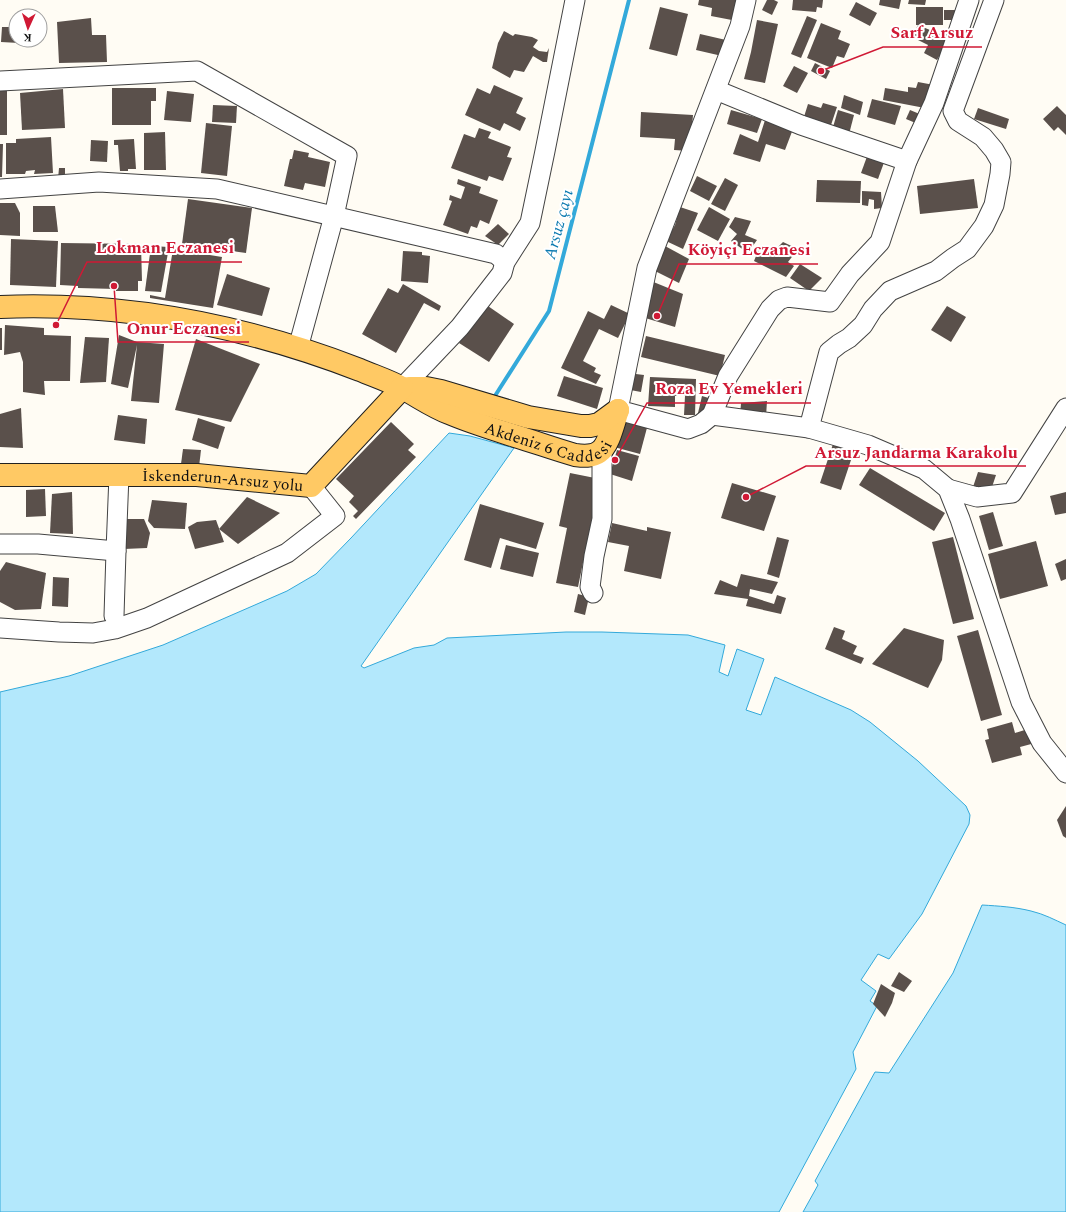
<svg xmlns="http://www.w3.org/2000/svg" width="1066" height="1212" viewBox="0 0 1066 1212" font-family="Spectral,serif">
	<rect width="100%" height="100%" fill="#fffcf4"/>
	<!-- water -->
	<g fill="#b3e8fc" stroke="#33a9da">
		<polygon points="449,433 470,436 514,448 361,666 364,668 414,648 434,645 447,638 566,632 602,632 688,635 725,645 719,672 728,676 737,649 764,659 746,710 761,715 775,677 851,710 870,722 918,761 966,806 970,815 969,824 922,914 889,959 878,954 861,980 876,991 870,1001 877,1006 853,1052 856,1069 779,1212 0,1212 0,692 69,676 163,645 287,591 316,574 351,538"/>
		<path d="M982,905C999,906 1015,907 1031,911C1044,914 1055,920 1066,925V1212H803L818,1185L815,1181L875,1072L889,1073L953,973Z"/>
	</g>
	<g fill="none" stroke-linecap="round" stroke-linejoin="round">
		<!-- stream -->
		<polyline stroke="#33a9da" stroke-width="4" points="493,399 549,311 629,0"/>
	</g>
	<!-- building -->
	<g fill="#5a504b">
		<polygon points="699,0 741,0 737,21 711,16 712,8 698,5"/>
		<polygon points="767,0 774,0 778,2 772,15 762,10"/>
		<polygon points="793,0 823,0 822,8 817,7 816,12 792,10"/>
		<polygon points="880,0 901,0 899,9 879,5"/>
		<polygon points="909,0 926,0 925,5 908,4"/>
		<polygon points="856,2 877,13 870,26 849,15"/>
		<polygon points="660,7 688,14 677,56 649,49"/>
		<rect x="916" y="7" width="27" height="18"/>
		<polygon points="944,10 955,10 954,20 944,20"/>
		<polygon points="807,16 817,20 801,58 791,54"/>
		<polygon points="91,18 92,35 106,35 107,62 59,63 57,22"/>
		<polygon points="757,20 778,24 765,83 744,79 751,52"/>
		<polygon points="821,23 841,31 838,39 850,44 844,58 837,56 832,68 807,58"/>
		<polygon points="918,25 949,38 937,60 924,53 928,45 912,37"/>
		<polygon points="2,27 16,27 16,40 19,40 19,43 1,42"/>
		<polygon points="504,31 513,36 515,34 532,37 538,40 533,47 539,51 547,52 549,48 547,62 543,62 533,56 524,72 514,70 510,78 492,68 498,43"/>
		<polygon points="700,34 726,40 722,56 696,50"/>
		<polygon points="815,63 830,71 826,79 811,71"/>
		<polygon points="794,66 808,73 797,93 783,86"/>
		<polygon points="918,82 934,85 930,109 883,100 885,88 908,92 908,87 916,88"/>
		<polygon points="494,85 523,98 516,113 526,118 520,131 504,123 500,131 465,115 477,88 490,94"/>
		<polygon points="112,88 156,88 156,101 151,101 151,125 112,125"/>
		<polygon points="63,89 65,128 22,130 20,93"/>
		<rect x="0" y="90" width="7" height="45"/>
		<polygon points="167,91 194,94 191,122 164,120"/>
		<polygon points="844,95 863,102 860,115 841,108"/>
		<polygon points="872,99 901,106 895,125 867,117"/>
		<polygon points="823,103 837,107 830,128 803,120 808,104 821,108"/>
		<polygon points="213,105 237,106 236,123 212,122"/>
		<polygon points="1057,106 1066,115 1066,135 1058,127 1054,131 1043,119"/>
		<polygon points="978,108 1009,119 1006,129 974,119"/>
		<polygon points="731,110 762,119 757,133 727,124"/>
		<polygon points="838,110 854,115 848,138 833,127"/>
		<polygon points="910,110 922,115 918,124 906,119"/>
		<polygon points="641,112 693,115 690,151 674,150 675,139 640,137"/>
		<polygon points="766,117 793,129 785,150 766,144 760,162 733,154 740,134 758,142"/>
		<polygon points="206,123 232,126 227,176 201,173"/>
		<polygon points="479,128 491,132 488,138 511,147 507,157 512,158 503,181 489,176 487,181 451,168 464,134 475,138"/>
		<polygon points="165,132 166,170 144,170 144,133"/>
		<polygon points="51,137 53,173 34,174 35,170 26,171 25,174 6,174 6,143 16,143 16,139"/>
		<polygon points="134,139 136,169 128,169 128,171 120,171 118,145 114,145 114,140"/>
		<polygon points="91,140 108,141 107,162 90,161"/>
		<polygon points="0,144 3,144 2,177 0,177"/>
		<polygon points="294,150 309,153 308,157 330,162 325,187 305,183 303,190 284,186 290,159 292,159"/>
		<polygon points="869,151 886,157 878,179 861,173"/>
		<polygon points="59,168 65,168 65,179 58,179"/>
		<polygon points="697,176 717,186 709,201 690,191"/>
		<polygon points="725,178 738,185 725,211 711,204"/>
		<polygon points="458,179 481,187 479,193 498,200 489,224 480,220 477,228 471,226 468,234 443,225 452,201 449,200 450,195 461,199 465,187 457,184"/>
		<polygon points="974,179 978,208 920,214 917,186"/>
		<polygon points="817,180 861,181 860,203 816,202"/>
		<polygon points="862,191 881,192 882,208 874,209 874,200 869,199 868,206 862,205"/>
		<polygon points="188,199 252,208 246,253 182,244"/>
		<polygon points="0,203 15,203 20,213 20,236 0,235"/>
		<polygon points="33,206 55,206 58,232 33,232"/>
		<polygon points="680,207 698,213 683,249 666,241 675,225"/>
		<polygon points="709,207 730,219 718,241 697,230"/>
		<polygon points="735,217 751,221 745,235 757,240 748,253 731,241 737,234 729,227"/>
		<polygon points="498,224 509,234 498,245 485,236"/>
		<polygon points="11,239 58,241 56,287 10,285"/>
		<polygon points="783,242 798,249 788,262 794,266 786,277 754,261 760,246 775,250"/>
		<polygon points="61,243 141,244 142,281 138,281 138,291 116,291 116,289 78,288 78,286 60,285"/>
		<polygon points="151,246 169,247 161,292 145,291"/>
		<polygon points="665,246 689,259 679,283 655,271"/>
		<polygon points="173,249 222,257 213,308 150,298 150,295 165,298"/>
		<polygon points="403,251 422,252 422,255 430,256 428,283 401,281"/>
		<polygon points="800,264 822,278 809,291 790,278"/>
		<polygon points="227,274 270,288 262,316 217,305"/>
		<polygon points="651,281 683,294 675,327 642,317"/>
		<polygon points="403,284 441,306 439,311 424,303 396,353 362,334 388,288 398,293"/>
		<polygon points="485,304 514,324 489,362 459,343"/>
		<polygon points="611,305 630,314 618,338 599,329 583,361 596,368 594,372 601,375 596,384 561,368 588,311 604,319"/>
		<polygon points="947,306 966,317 951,342 931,330"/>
		<polygon points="5,325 44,328 44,335 71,336 70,381 44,381 45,395 23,392 23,362 20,352 4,355"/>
		<rect x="0" y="328" width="2" height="22"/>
		<polygon points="119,335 137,342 164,344 159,403 131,401 137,345 128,388 111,384"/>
		<polygon points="646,336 725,355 720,376 641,357"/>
		<polygon points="85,337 109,338 106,382 80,383"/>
		<polygon points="196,339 260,364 231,422 175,410"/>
		<polygon points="629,365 637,366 636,374 644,375 641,392 625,389"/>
		<polygon points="564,376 603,388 597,409 557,396"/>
		<polygon points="650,377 696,379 695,415 684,415 685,396 675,396 675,407 648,406"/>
		<polygon points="702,396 712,399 709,415 698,413"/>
		<polygon points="767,401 766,417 740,417 741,403"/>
		<polygon points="21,408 23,448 0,447 0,414"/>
		<polygon points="118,415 147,419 145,444 114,440"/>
		<polygon points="198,418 225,427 218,449 192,440"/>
		<polygon points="622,418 648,424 640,454 614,447"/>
		<polygon points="391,422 414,444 408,450 416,457 356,519 353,516 358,511 349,502 354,496 336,479"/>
		<polygon points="834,441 855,448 841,490 820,483"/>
		<polygon points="183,449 201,450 199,467 181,464"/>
		<polygon points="617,450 639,456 632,481 610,474"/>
		<polygon points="870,468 945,513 934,531 859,485"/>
		<polygon points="978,472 996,475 990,493 972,490"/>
		<polygon points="570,473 600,479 578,587 556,583 567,528 559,526"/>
		<polygon points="732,483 776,496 764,531 721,518"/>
		<polygon points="45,489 46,516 26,517 26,490"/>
		<polygon points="72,492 73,534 50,533 52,494"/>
		<polygon points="1066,492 1066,513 1055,515 1050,496"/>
		<polygon points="247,497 280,513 238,544 219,529"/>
		<polygon points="152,500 187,503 185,529 154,528 148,521"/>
		<polygon points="480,504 544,523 536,549 500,538 491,568 464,560"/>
		<polygon points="993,512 1003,546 989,550 979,516"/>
		<polygon points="126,519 144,519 150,533 147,548 124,549"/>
		<polygon points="216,520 224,542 195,549 188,527 197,522"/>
		<polygon points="612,523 647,531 647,527 671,532 661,579 624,571 629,546 608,542"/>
		<polygon points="777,537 789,540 779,578 767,574"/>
		<polygon points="953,537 974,619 953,624 932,542"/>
		<polygon points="1036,541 1048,586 1000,599 988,554"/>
		<polygon points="506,545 539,553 533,577 500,569"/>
		<polygon points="1066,559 1066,579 1061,581 1055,564"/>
		<polygon points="6,562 46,573 41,609 15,610 0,602 0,571"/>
		<polygon points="741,574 778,582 772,594 750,589 749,596 774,604 777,595 786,598 781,614 746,606 748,599 714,594 720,580 737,587"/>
		<polygon points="53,577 69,578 68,607 52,606"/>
		<polygon points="578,594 589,597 585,615 574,612"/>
		<polygon points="834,627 845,631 842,639 857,646 853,654 864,658 861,664 825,649"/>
		<polygon points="904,628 944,640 942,660 928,688 872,664"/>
		<polygon points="978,630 1002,715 981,721 957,636"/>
		<polygon points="1012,722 1015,733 1031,728 1035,743 1020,747 1022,755 992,763 985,740 989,739 987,729"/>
		<polygon points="1066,806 1066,838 1063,836 1057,820"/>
		<polygon points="899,972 912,981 904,992 891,986"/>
		<polygon points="881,984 895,993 892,1003 885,1017 873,1004"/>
	</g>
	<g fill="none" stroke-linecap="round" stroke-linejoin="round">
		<!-- minor casing -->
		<g stroke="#434343" stroke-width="21">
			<g id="minor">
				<polyline points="746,0 740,26 647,268 618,410 688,429 701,424 712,415 728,376 770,309 779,300 787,297 830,302 850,274 880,242 907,161 934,103 969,0"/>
				<polyline points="0,81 197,71 347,156 334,216 298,348"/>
				<polyline points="716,90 801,125 907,161"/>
				<polyline points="0,189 99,182 217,189 496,254 505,262"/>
				<polyline points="402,388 460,327 502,273 505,262 530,223 545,151 575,0"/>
				<polyline points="712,415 809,428 868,445 924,469 948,489 960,519 1021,702 1042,743 1066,773"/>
				<polyline points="809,428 829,352 839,344 849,338 863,325 873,309 890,291 936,271 953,258 967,249 984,226 994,205 1000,174 1001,162 994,150 983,137 958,121 953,111 994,0"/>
				<polyline points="948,489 977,497 1012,493 1066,408"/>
				<polyline points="0,544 38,544 116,551"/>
				<polyline points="593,593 590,587 594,556 602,519 602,450"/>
				<polyline points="114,616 116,551 119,475"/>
				<polyline points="0,628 59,632 93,633 115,629 147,618 287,553 335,516 311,486"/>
			</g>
		</g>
		<!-- major casing -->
		<g stroke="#212121" stroke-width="24">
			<g id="major">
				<path id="s1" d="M0,307C124,302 244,325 360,370C374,376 390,381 404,389C419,397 433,407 449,413C470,422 493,429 515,436C535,442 554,449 575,455C583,456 592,457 599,452C609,446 614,421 618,410"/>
				<polyline points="409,388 426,388 441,391 528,417 581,426 590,426 599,424 618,410"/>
				<path id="s2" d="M0,475H197L311,486L402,388"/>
			</g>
		</g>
		<!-- minor -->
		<use href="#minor" stroke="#fff" stroke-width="19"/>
		<!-- major -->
		<use href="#major" stroke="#ffc964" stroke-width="22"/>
	</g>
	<g text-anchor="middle" stroke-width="4" stroke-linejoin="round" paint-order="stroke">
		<!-- street labels -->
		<g font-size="16" fill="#101010" stroke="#fff">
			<text dy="6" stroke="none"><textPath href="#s1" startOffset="572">Akdeniz 6 Caddesi</textPath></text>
			<text dy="6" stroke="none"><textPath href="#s2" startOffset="223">İskenderun-Arsuz yolu</textPath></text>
		</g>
		<!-- water labels -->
		<g font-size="17" font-style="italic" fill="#0c7ab0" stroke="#fff">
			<text transform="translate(558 224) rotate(-75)" y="6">Arsuz çayı</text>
		</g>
	</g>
	<!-- callouts -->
	<path fill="none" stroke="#d01935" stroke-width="1.5" d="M821 71L883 47H982M56 325L87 262H242M657 316L679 264H818M114 286L118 342H249M615 460L647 403H811M746 497L806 466H1026"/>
	<g fill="#d01935" stroke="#fff" stroke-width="1.5">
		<circle cx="821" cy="71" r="4"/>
		<circle cx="56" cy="325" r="4"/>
		<circle cx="657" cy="316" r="4"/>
		<circle cx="114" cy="286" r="4"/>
		<circle cx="615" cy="460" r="4"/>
		<circle cx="746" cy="497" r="4"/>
	</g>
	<g font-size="17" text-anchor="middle" font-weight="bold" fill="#d01935" stroke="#fff" stroke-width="4" stroke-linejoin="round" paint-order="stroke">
		<text x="932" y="38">Sarf Arsuz</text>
		<text x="165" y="253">Lokman Eczanesi</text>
		<text x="749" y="255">Köyiçi Eczanesi</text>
		<text x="184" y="334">Onur Eczanesi</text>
		<text x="729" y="394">Roza Ev Yemekleri</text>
		<text x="916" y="458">Arsuz Jandarma Karakolu</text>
	</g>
	<!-- north arrow -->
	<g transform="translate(28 28) rotate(183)"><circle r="19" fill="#ffffff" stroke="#9f9f9f"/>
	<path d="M0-3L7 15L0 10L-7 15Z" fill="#d01935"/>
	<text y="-6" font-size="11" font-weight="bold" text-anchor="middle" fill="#101010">K</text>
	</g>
</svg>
